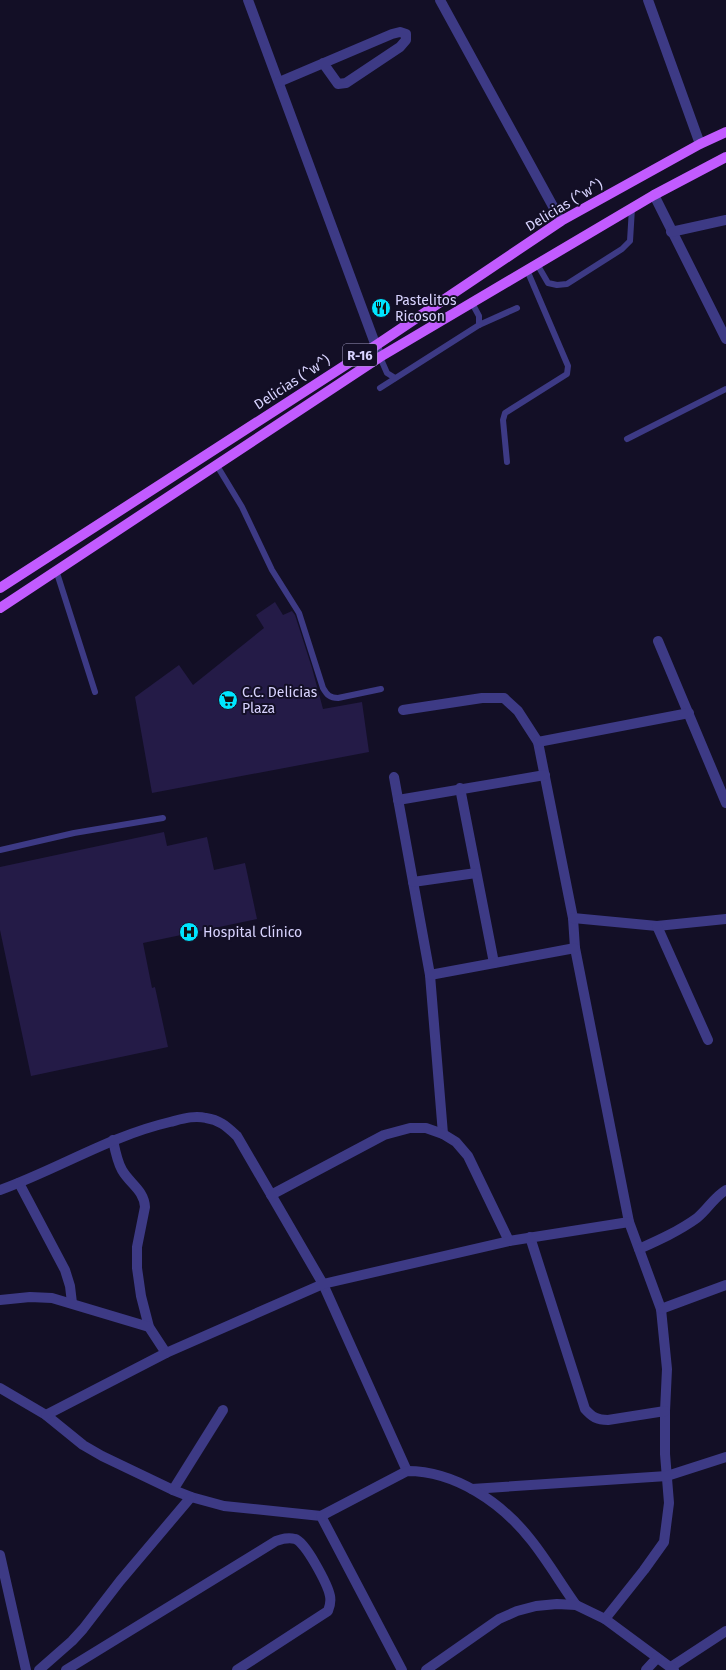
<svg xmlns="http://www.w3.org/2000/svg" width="726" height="1670" viewBox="0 0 726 1670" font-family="'Fira Sans',sans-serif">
	<rect width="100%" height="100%" fill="#130f26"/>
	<!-- building -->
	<g fill="#241b47">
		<polygon points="275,602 283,615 292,611 295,615 312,668 323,709 362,702 369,752 152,793 135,697 179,665 193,685 264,628 256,615"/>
		<polygon points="164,832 167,846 207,837 214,870 245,863 257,919 143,943 152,988 155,987 168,1047 31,1076 0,930 0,867"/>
	</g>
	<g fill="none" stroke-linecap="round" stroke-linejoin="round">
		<!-- service -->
		<g stroke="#3d3a85" stroke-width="6">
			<polyline points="537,264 548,283 557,285 567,284 622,249 630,241 632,208"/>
			<polyline points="472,303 479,316 479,325"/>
			<polyline points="380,357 387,373 395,378"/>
			<polyline points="380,388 479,325 517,308"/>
			<polyline points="627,439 726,389"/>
			<polyline points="507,462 503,420 505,413 567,374 568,366 527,270"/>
			<path d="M216,464L242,507L272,570L299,613L323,688C327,695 330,698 338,698L381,689"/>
			<polyline points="56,570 95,692"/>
			<polyline points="0,850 74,833 163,818"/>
		</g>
		<!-- minor -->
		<g stroke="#3d3a85" stroke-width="10">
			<polyline points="248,0 380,357"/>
			<polyline points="440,0 561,221"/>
			<polyline points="648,0 700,144"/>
			<polyline points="279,82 392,34 400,32 406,34 406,40 400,47 346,83 338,84 323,63"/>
			<polyline points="654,195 726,339"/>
			<polyline points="671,232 726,220"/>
			<polyline points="658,641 726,803"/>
			<polyline points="403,710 482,698 504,698 518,711 538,742 573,918 575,948 629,1222 661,1309 667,1369 665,1411 665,1454 669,1503 664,1542 644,1570 605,1619"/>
			<polyline points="538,742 689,713"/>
			<polyline points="394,777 430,975 443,1134"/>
			<polyline points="460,788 494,963"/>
			<polyline points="398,800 545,775"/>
			<polyline points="413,882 476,873"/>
			<polyline points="573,918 657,926 726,919"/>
			<polyline points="657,926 708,1040"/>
			<polyline points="430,975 575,948"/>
			<path d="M113,1140C115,1150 117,1161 122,1170C130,1184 144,1190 145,1207L137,1247V1268L141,1296L149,1327L166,1353"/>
			<polyline points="19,1183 65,1270 70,1286 72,1303"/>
			<path d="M0,1190C58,1169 110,1136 170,1122C182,1119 194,1115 206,1118C220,1120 227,1127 237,1136L323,1284L407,1471"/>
			<polyline points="271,1195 384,1135 410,1128 426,1128 443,1134 456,1142 468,1156 509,1241"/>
			<path d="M530,1237L585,1409C592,1417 597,1420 608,1420L665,1411"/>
			<path d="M639,1249C659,1240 679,1231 697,1218C708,1209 714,1197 726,1190"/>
			<polyline points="0,1300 30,1297 52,1298 149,1327"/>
			<polyline points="661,1309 726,1285"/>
			<polyline points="0,1388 46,1415 83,1445 102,1456 173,1490 191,1497 224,1506 321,1516 402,1670"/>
			<polyline points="46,1415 166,1353 323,1284 509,1241 629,1222"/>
			<polyline points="472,1489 667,1476 726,1457"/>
			<polyline points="173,1490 223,1410"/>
			<path d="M321,1516L407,1471C456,1471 502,1503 531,1540C547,1560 561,1584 576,1605"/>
			<polyline points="0,1555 26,1670"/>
			<polyline points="671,1667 726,1631"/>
			<polyline points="39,1670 72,1641 83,1629 120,1581 191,1497"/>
			<path d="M66,1670L276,1541C282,1539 288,1537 295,1539C305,1541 328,1585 330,1596C331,1601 330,1606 328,1611L237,1670"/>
			<polyline points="426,1670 499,1619 517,1611 536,1606 557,1604 576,1605 605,1619 674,1670"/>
			<polyline points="646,1670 657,1658"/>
		</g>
		<!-- primary -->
		<g stroke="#c25bff" stroke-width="10">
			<polyline points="0,588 375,346 561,221 700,144 726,132"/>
			<polyline points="0,608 380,357 654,195 726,157"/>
		</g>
	</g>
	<!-- icons -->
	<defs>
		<g id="restaurant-disc" transform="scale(1)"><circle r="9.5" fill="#00e5ff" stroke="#130f26"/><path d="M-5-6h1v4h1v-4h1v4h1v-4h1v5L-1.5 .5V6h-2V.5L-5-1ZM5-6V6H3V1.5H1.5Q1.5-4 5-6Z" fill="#111"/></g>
		<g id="supermarket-disc" transform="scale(1)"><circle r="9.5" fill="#00e5ff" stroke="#130f26"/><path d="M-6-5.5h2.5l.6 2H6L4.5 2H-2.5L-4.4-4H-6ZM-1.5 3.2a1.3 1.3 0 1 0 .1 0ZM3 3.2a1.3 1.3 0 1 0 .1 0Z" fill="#111"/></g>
		<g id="hospital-disc" transform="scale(1)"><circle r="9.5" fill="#00e5ff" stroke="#130f26"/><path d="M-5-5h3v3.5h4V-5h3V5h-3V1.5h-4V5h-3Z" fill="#111"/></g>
	</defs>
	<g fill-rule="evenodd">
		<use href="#restaurant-disc" x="381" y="308"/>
		<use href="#supermarket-disc" x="228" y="700"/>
		<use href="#hospital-disc" x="189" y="932"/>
	</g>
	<g text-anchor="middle" stroke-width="4" stroke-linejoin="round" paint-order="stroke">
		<!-- shield labels -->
		<rect fill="#130f26" stroke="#9e99be" stroke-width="1" x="343" y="344" width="34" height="22" rx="3"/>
		<g font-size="13" font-weight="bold" fill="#d9d4ff">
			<text x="360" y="360">R-16</text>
		</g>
		<!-- street labels -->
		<g font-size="14" fill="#d9d4ff" stroke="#130f26">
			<text transform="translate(564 205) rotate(-31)" y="5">Delicias (^w^)</text>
			<text transform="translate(292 382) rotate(-33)" y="5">Delicias (^w^)</text>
		</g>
		<!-- poi labels -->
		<g font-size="14" fill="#d9d4ff" stroke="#130f26" text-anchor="start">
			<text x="395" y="305">Pastelitos<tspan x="395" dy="16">Ricoson</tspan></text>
			<text x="242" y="697">C.C. Delicias<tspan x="242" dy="16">Plaza</tspan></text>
			<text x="203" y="937">Hospital Clínico</text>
		</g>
	</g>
</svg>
